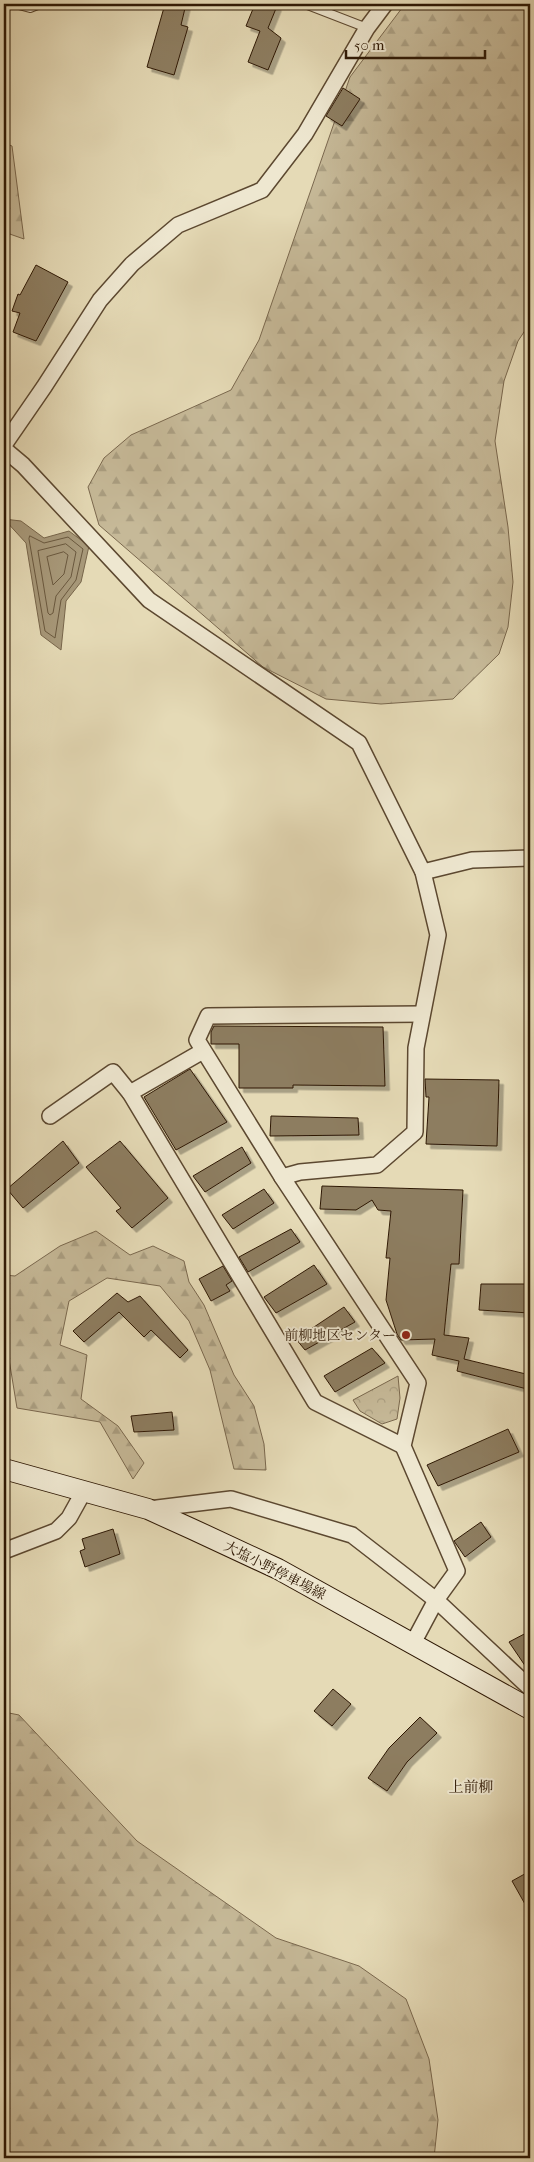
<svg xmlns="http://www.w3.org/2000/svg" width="534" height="2162" viewBox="0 0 534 2162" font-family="'IM FELL French Canon','Noto Serif JP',serif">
	<defs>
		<pattern id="forest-firs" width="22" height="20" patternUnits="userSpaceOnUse" patternTransform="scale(1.25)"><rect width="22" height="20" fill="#c6b998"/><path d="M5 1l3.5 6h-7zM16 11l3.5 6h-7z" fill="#aa9e81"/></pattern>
		<pattern id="park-crowns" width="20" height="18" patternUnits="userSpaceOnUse" patternTransform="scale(1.25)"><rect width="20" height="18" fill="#c6b998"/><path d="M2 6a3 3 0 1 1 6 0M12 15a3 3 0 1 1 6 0" fill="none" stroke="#aa9e81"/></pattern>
		<filter id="shadow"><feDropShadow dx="4.5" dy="4.5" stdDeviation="0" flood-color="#0004"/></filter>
	</defs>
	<rect width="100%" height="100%" fill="#e5dab6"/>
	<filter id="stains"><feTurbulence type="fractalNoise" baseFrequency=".004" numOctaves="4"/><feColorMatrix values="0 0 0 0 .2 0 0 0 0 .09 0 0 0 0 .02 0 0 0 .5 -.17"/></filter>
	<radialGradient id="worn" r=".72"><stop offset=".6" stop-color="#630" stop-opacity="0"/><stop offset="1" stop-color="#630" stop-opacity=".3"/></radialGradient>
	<!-- forest -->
	<g fill="url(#forest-firs)" stroke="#7a684e">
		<polygon points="405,4 530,4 530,323 518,341 504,381 495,441 508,527 513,582 508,627 499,654 453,699 381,704 326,699 263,667 99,525 88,487 104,458 131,435 231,390 259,340 350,77"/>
		<polygon points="4,143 12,146 24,239 4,232"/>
		<polygon points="96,1231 130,1255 153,1246 184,1261 189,1282 204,1305 234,1375 254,1406 264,1444 266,1470 234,1469 210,1370 189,1321 160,1286 107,1278 69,1301 60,1345 87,1355 81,1399 118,1426 144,1463 133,1479 100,1422 17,1408 7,1347 4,1348 4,1275 15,1276 60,1246"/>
		<polygon points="4,1712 19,1715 137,1841 276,1938 359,1966 406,1999 429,2059 438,2120 434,2158 4,2158"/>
	</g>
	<!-- park -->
	<polygon fill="url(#park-crowns)" stroke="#7a684e" points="398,1376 400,1398 397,1419 382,1424 360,1411 353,1400"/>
	<!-- water -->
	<polygon fill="#a79879" stroke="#77654a" points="4,519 21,521 44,538 69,531 89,546 81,582 66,601 61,650 41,635 26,543"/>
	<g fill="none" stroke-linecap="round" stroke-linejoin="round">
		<!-- shore -->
		<g stroke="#6a583e" stroke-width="1">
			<polygon points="30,536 44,543 68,537 83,549 76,580 61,600 55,638 45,631 29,539"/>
			<polygon points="66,544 76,552 71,577 56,596 53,613 50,615 48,613 38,551"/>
			<polygon points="64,552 68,555 64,574 53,585 47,557"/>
		</g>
	</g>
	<!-- building -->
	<g fill="#8d7d61" stroke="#2e1804" filter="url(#shadow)">
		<polygon points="165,4 186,4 181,25 188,27 174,75 147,67"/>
		<polygon points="255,4 277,6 268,28 281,38 268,70 248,62 260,31 246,26"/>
		<polygon points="343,88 360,99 342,126 326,116"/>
		<polygon points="36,265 68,282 36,341 13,332 20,313 12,311 18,294 20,295"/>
		<polygon points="214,1026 383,1027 385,1086 293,1085 293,1088 239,1088 239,1044 211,1044 211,1032"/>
		<polygon points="190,1069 227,1122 176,1150 144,1097"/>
		<polygon points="425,1079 499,1080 497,1146 426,1144 429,1097 426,1097"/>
		<polygon points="271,1116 358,1118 359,1135 270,1136"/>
		<polygon points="63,1141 79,1163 23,1208 7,1189"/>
		<polygon points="120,1141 168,1198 132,1228 116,1211 121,1208 86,1167"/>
		<polygon points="242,1147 251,1163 205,1192 193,1176"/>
		<polygon points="322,1186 463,1190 459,1264 451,1264 444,1335 469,1338 464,1359 530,1375 527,1389 457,1371 459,1361 432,1355 435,1339 401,1340 397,1334 386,1300 390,1258 386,1258 391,1211 378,1210 372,1200 356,1210 320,1209"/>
		<polygon points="264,1189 274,1203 233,1229 222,1215"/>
		<polygon points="291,1229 300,1242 248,1272 239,1257"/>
		<polygon points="314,1265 327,1284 276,1313 264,1297"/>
		<polygon points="223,1266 232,1281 226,1285 230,1291 211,1301 199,1279"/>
		<polygon points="481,1284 530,1284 530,1313 479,1310"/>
		<polygon points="117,1293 128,1302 140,1296 188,1350 180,1358 151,1330 144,1337 119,1312 84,1342 73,1331"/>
		<polygon points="344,1307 355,1322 305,1350 296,1339"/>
		<polygon points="372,1348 385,1363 335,1392 324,1376"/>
		<polygon points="172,1412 174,1430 134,1432 131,1416"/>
		<polygon points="508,1429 519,1452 438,1486 427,1465"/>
		<polygon points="481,1522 491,1537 465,1557 454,1541"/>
		<polygon points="113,1529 120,1554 85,1567 80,1551 85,1549 82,1539"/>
		<polygon points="530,1631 530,1673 509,1642"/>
		<polygon points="333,1689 351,1704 332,1726 314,1711"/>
		<polygon points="420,1717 437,1733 407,1762 387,1791 368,1778 389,1748"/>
		<polygon points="530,1871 530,1913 512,1881"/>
	</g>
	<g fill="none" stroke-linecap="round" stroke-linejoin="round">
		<!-- lane casing -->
		<g stroke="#5c4830" stroke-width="10">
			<g id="lane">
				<polyline points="15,4 30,8 40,4"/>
				<polyline points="305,4 367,28"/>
			</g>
		</g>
		<!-- street casing -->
		<g stroke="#5c4830" stroke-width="18">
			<g id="street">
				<polyline points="4,445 44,387 100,300 132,264 178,225 262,190 305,134 367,28 385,4"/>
				<polyline points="4,449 23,465 149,600 359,743 423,872 438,935 416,1048 415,1132 377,1165 300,1172 282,1177 418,1383 403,1446 457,1571 436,1600 412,1645"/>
				<polyline points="423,872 472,860 530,858"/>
				<polyline points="130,1093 203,1051"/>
				<polyline points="50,1116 113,1072 130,1093 315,1402 403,1446"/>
				<polyline points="282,1177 197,1040 208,1016 422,1014"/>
				<polyline points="149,1509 231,1499 352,1535 436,1600 530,1688"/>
				<polyline points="4,1551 56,1531 69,1518 84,1491"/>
			</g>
		</g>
		<!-- secondary casing -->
		<g stroke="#2e1804" stroke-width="22">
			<polyline id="secondary" points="4,1469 148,1509 192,1529 278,1569 530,1709"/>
		</g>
		<!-- lane -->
		<use href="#lane" stroke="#eee7d0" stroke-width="8"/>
		<!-- street -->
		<use href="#street" stroke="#eee7d0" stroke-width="15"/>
		<!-- secondary -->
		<use href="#secondary" stroke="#eee7d0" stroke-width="20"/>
	</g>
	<!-- markers -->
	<circle fill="#8f2418" stroke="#eee7d0" stroke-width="2" cx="406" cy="1335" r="5"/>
	<g text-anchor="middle" stroke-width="4" stroke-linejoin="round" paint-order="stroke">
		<!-- poi labels -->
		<g font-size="14" fill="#2e1804" stroke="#eee7d0" text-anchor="end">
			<text x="396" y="1340">前柳地区センター</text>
		</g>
		<!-- street labels -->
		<g font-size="14" fill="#2e1804" stroke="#eee7d0">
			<text transform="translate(275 1570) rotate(27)" y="5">大塩小野停車場線</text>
		</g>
		<!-- neighbourhood labels -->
		<g font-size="15" fill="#2e1804" stroke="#eee7d0">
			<text x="471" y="1792">上前柳</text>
		</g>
	</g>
	<!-- margin -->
	<rect width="534" height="2162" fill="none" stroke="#e5dab6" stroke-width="20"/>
	<rect x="5" y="5" width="524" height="2152" fill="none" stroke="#2e1804" stroke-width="2.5"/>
	<rect x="10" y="10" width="514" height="2142" fill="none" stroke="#2e1804"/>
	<!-- scale -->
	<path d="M346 50v8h139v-8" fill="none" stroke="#2e1804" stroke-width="2.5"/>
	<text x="354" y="50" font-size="15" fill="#2e1804" stroke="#eee7d0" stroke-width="4" paint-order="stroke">50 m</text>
	<rect width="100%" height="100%" filter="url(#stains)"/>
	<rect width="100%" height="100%" fill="url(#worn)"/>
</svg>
